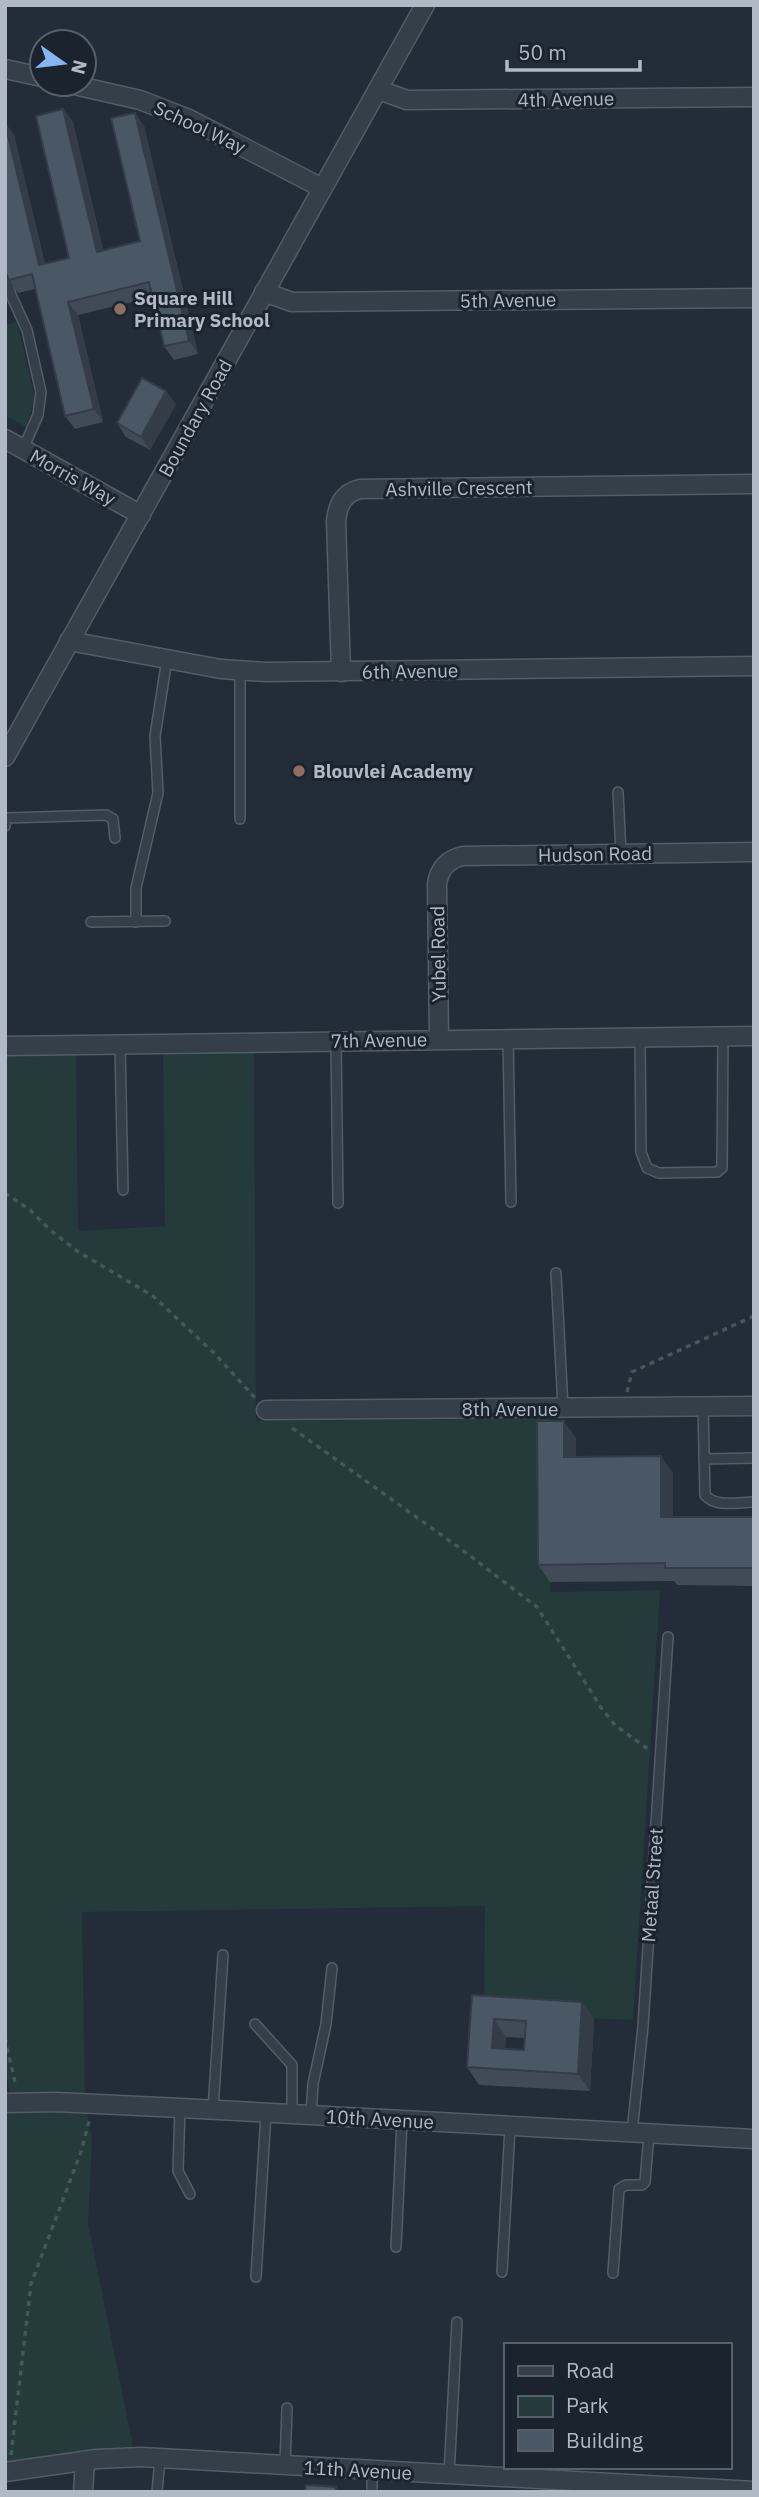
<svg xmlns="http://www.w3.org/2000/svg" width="759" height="2497" viewBox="0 0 759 2497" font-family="'IBM Plex Sans',sans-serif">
	<rect width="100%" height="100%" fill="#222d39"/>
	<!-- green -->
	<g fill="#253a3b">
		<polygon points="17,322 35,399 26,427 5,416 5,325"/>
		<polygon points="254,1048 256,1421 549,1418 550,1592 660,1590 633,2020 484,2013 485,1906 82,1912 85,2102 92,2140 88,2223 133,2446 5,2462 5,2113 13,2112 5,2066 5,1051 76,1050 78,1231 165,1226 163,1049"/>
	</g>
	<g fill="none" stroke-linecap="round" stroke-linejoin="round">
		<!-- lane casing -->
		<g stroke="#535c67" stroke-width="12">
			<g id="lane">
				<polyline points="5,274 11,295 27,330 41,392 38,415 23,449"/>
				<polyline points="618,792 621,854"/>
				<polyline points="240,819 240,670"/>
				<polyline points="5,826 6,818 106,815 113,819 115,838"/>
				<polyline points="91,922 165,921"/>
				<polyline points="136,922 136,888 158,793 155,736 167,659"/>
				<polyline points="640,1037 641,1152 647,1168 659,1173 717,1172 722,1168 723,1036"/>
				<polyline points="508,1038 511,1202"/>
				<polyline points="336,1041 338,1203"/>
				<polyline points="120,1044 123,1190"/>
				<polyline points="556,1273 563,1408"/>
				<path d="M703,1407L705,1495C716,1508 738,1502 754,1502"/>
				<polyline points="704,1459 754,1458"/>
				<polyline points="255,2024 292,2065 292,2114"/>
				<polyline points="180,2108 178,2171 190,2194"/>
				<polyline points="213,2110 223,1955"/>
				<polyline points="311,2115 313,2084 326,2024 332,1968"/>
				<polyline points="632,2133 643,2026 668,1637"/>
				<polyline points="396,2247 402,2121"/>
				<polyline points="502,2272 510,2127"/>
				<polyline points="613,2273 619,2189 626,2185 642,2185 645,2182 649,2134"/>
				<polyline points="256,2277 266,2113"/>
				<polyline points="285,2465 287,2408"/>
				<polyline points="449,2475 457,2322"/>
				<polyline points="157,2492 160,2459"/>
				<polyline points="372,2492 372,2471"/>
			</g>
		</g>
		<!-- street casing -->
		<g stroke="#535c67" stroke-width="21">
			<g id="street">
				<polyline points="5,69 42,77"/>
				<polyline points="70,84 140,100 189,119 322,188"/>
				<polyline points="379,90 407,100 754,97"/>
				<polyline points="264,292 292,302 754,298"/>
				<polyline points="5,439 141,515"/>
				<polyline points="69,641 221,669 265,672 754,666"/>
				<path d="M341,672L336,521C338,505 343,493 360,489L754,484"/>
				<polyline points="5,757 425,5"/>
				<path d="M439,1038L437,884C439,869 448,859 463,856L754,852"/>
				<polyline points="5,1046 754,1036"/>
				<polyline points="266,1410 754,1406"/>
				<polyline points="5,2103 56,2102 180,2108 754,2139"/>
				<polyline points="5,2472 97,2459 141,2457 754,2491"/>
				<polyline points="83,2492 85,2461"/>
			</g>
		</g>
		<!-- path -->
		<g stroke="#445759" stroke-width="3.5" stroke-dasharray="5 5" stroke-linecap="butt">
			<polyline points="5,1193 30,1210 49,1229 77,1251 153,1296 215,1354 256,1399"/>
			<polyline points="627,1392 632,1372 754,1316"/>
			<polyline points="292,1428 461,1549 537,1607 602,1709 615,1725 648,1749"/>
			<polyline points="5,2038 16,2087"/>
			<polyline points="11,2455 31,2284 81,2152 89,2121"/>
		</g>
		<!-- lane -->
		<use href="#lane" stroke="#353f49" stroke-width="9"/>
		<!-- street -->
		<use href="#street" stroke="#353f49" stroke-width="18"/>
	</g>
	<!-- wall -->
	<g fill="#404b57" fill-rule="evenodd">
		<polygon points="63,109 73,122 103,250 140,241 135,113 144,126 198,354 174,360 164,346 153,297 78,315 103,422 75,429 65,416 35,289 18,293 9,280 14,135 45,264 69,258"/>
		<polygon points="176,404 150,450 126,437 117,423"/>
		<polygon points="576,1438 576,1457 673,1473 673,1517 754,1517 754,1586 677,1585 674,1581 550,1582 538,1565"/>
		<path d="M472,1995L582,2002L594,2019L590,2091L479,2085L467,2067ZM506,2037L525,2038L524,2050L505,2049Z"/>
	</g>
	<!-- shaded-wall -->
	<g fill="#343d47">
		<polygon points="63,109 73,122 106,265 97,252"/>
		<polygon points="135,113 144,126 198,354 189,341"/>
		<polygon points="5,122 14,135 48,278 39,265"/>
		<polygon points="68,302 78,315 103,422 94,409"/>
		<polygon points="166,391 176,404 150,450 141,437"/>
		<polygon points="564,1421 576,1438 576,1474 564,1457"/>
		<polygon points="661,1456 673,1473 673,1534 661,1517"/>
		<polygon points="582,2002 594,2019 590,2091 578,2074"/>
		<polygon points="494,2019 506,2037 504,2065 492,2048"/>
	</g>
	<!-- building -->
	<g fill="#4a5765" stroke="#343d47" stroke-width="2" fill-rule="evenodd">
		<polygon points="63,109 97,252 140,241 111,118 135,113 189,341 164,346 149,282 68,302 94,409 65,416 32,274 9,280 5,271 5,123 39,265 69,258 36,116"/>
		<polygon points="142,378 166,391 141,437 117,423"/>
		<polygon points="537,1421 564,1421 564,1457 661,1456 661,1517 754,1517 754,1568 665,1568 665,1563 538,1565"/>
		<path d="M472,1995L582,2002L578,2074L467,2067ZM494,2019L526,2021L524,2050L492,2048Z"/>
		<polygon points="306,2485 336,2487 335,2492 305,2492"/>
	</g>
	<!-- markers -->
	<g fill="#8d6e63" stroke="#1b242e" stroke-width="2.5">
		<circle cx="120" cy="309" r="7"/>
		<circle cx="299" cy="771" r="7"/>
	</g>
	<g text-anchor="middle" stroke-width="6" stroke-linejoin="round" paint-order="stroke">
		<!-- street labels -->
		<g font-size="19" fill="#b0b9c5" stroke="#1b242e">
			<text transform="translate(566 99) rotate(-1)" y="7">4th Avenue</text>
			<text transform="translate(200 127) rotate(25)" y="7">School Way</text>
			<text transform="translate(508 300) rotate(-1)" y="7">5th Avenue</text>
			<text transform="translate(195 418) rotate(-61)" y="7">Boundary Road</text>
			<text transform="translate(73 477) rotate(29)" y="7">Morris Way</text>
			<text transform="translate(459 488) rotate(-1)" y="7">Ashville Crescent</text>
			<text transform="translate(410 671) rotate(-1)" y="7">6th Avenue</text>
			<text transform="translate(595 854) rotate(-1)" y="7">Hudson Road</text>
			<text transform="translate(438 954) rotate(-91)" y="7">Yubel Road</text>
			<text transform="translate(379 1040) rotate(-1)" y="7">7th Avenue</text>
			<text x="510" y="1416">8th Avenue</text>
			<text transform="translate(652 1885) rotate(-86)" y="7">Metaal Street</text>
			<text transform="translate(380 2119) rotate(3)" y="7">10th Avenue</text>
			<text transform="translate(358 2470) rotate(3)" y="7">11th Avenue</text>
		</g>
		<!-- poi labels -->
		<g font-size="19" font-weight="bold" fill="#b0b9c5" stroke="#1b242e" text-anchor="start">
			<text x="134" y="305">Square Hill<tspan x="134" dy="22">Primary School</tspan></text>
			<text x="313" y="778">Blouvlei Academy</text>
		</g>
	</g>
	<!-- border -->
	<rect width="759" height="2497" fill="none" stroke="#b0b9c5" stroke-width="14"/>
	<!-- legend -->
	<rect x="504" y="2343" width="228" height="126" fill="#1b242e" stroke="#57606a" stroke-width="2"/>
	<rect x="518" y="2366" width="35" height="10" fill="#353f49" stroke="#57606a" stroke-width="2"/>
	<text x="566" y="2378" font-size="21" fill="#b0b9c5">Road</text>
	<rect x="518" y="2396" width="35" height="21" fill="#253a3b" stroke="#57606a" stroke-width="2"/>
	<text x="566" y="2413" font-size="21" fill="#b0b9c5">Park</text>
	<rect x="518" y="2430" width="35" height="21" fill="#4a5765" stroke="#57606a" stroke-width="2"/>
	<text x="566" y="2448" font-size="21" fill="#b0b9c5">Building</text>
	<!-- north arrow -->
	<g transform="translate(63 63) rotate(104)"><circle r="33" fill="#1b242e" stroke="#57606a" stroke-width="2"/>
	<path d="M0-5L12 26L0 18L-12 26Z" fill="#86b6f4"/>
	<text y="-10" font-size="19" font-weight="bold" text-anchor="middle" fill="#b0b9c5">N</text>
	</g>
	<!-- scale -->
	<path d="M507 60v10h133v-10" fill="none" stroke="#b0b9c5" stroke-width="3.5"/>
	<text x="518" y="60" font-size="21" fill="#b0b9c5" stroke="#1b242e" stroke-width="5" paint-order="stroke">50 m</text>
</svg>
